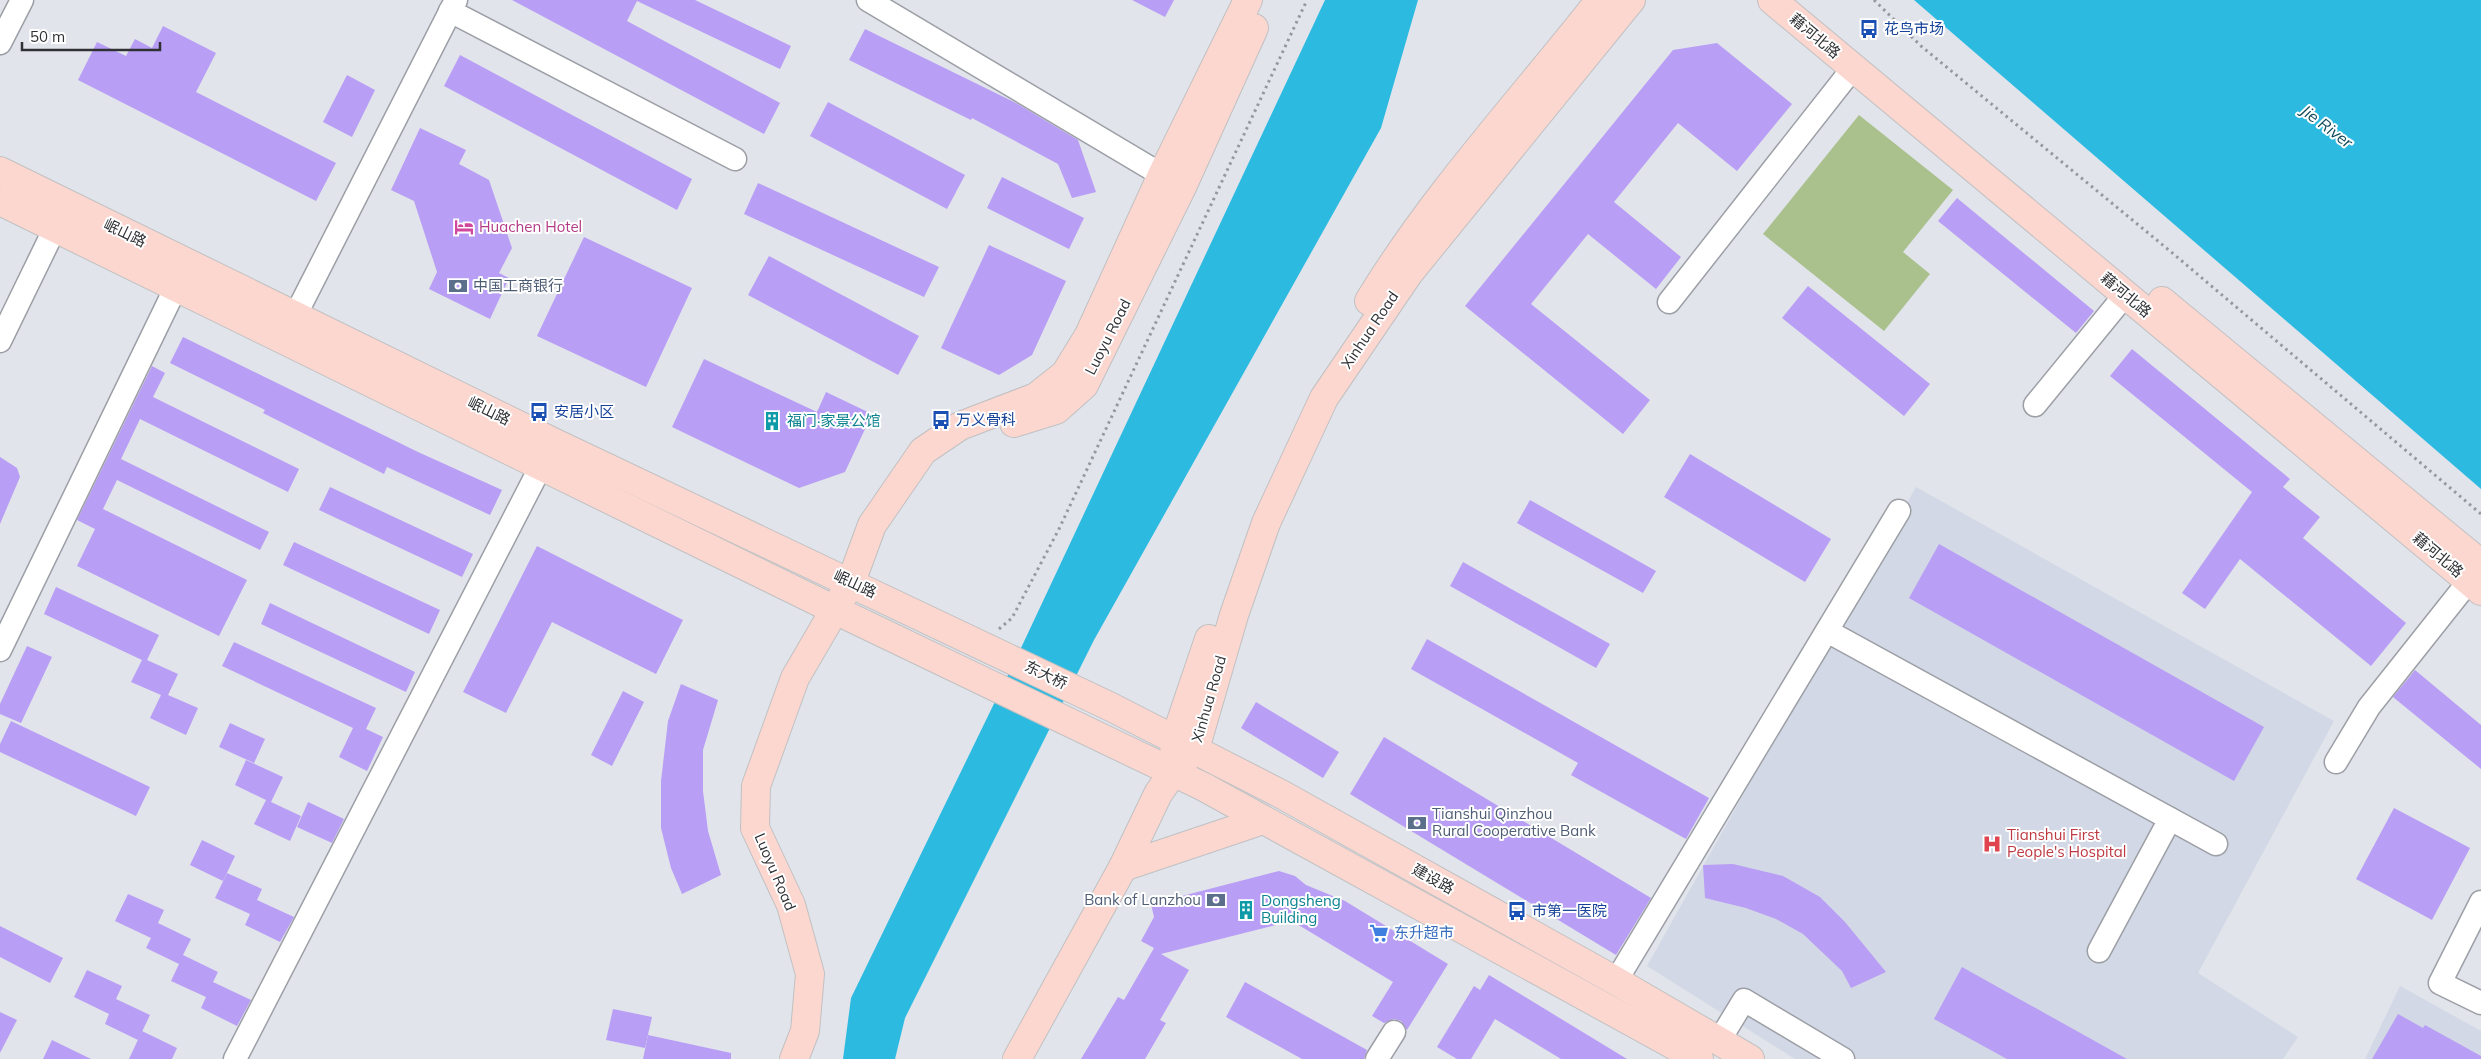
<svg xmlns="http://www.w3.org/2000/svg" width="2481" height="1059" viewBox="0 0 2481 1059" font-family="Mulish,'Noto Sans SC',sans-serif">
	<rect width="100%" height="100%" fill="#e1e4eb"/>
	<!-- built -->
	<g fill="#d2d8e5">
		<polygon points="1916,487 2334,721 2198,973 2298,1037 2283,1059 1795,1059 1647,966"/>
		<polygon points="2400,986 2481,1031 2481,1059 2365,1059"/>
	</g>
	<!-- green -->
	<polygon fill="#aac18d" points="1859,115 1953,190 1903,252 1930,274 1884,331 1763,234"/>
	<!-- water -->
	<g fill="#2dbae1">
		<polygon points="1325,0 1418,0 1381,128 1094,640 905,1018 895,1059 843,1059 851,998 1021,648"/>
		<polygon points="1914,0 2481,0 2481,489"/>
	</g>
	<!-- building -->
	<g fill="#b99ef5">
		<polygon points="512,0 695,0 791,46 780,69 637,1 627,21 780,103 764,134"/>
		<polygon points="1132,0 1174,0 1165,17"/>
		<polygon points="163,26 216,53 196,92 336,163 316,201 78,80 97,42 126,56 135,39 152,48"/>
		<polygon points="865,29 1016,103 1078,140 1096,192 1072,198 1058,164 972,118 971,120 849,60"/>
		<polygon points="1717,43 1792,104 1737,171 1678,123 1614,202 1681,257 1656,289 1588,234 1531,304 1650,400 1623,434 1465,306 1673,50"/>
		<polygon points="460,55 692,179 677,210 444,86"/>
		<polygon points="347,75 375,90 352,137 323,122"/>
		<polygon points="828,102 965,175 947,209 810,136"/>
		<polygon points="420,128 466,150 459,164 489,180 512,248 499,273 509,278 490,319 429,289 437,272 414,201 391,190"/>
		<polygon points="1002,177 1084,218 1069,249 987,208"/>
		<polygon points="758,183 939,267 924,297 744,214"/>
		<polygon points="1957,198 2094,311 2076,333 1938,221"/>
		<polygon points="584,237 692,288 646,387 537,336"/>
		<polygon points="989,245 1066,281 1032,355 999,375 941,348"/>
		<polygon points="769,256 919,336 898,375 748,295"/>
		<polygon points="1808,286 1930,384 1904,416 1782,318"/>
		<polygon points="183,337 418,452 502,490 490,515 387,467 384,474 263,413 265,410 170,363"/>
		<polygon points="2132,349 2290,479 2283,487 2320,517 2303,538 2406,623 2371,666 2240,559 2205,609 2182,593 2252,492 2110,376"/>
		<polygon points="704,359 817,412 826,392 872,414 845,472 799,488 672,427"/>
		<polygon points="152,366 165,373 153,397 299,469 288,492 140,419 121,459 269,532 260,550 117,480 103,509 247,580 219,636 77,566 95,529 77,520"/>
		<polygon points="1690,454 1831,539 1805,582 1664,497"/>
		<polygon points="0,457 17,468 20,477 0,524"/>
		<polygon points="330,487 473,554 462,577 319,510"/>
		<polygon points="1530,500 1656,571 1643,593 1517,523"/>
		<polygon points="294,542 440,610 429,634 283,565"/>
		<polygon points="1939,544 2264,727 2234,781 1909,598"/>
		<polygon points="537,546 683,620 656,674 552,622 506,713 463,692"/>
		<polygon points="1463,562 1610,644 1596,668 1450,586"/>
		<polygon points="56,587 159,635 147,660 178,674 168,695 198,708 186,735 150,718 161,695 131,682 142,660 44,614"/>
		<polygon points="270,603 415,672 406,692 261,624"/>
		<polygon points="1427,639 1709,798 1686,839 1571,775 1578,763 1411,669"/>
		<polygon points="234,642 376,708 366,729 383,737 367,771 339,757 353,728 222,666"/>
		<polygon points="27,646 52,657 21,723 0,714 0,704"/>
		<polygon points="2415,670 2481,725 2481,769 2393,697"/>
		<polygon points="681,684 718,700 703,750 703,791 708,831 721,875 682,894 671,868 661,828 661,781 668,721"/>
		<polygon points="623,691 644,702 612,766 591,755"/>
		<polygon points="1256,702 1339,752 1323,778 1241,728"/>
		<polygon points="11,721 150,787 136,816 0,752 0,744"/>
		<polygon points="230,723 265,739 254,763 219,747"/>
		<polygon points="1384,737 1651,898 1616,955 1350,794"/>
		<polygon points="246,760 283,777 271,802 301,816 290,841 254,824 266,800 235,785"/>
		<polygon points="308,802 344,819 332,843 297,827"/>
		<polygon points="2394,808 2470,848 2432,920 2356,879"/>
		<polygon points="202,840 235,856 223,881 190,865"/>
		<polygon points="1733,864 1783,876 1820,897 1845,922 1886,972 1851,988 1842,971 1803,934 1776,919 1746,908 1705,898 1703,865"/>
		<polygon points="1279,871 1295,876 1306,885 1345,901 1448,964 1407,1030 1401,1021 1394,1019 1384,1023 1372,1016 1393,982 1292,921 1161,954 1189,970 1160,1020 1166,1023 1145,1059 1081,1059 1118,997 1124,1000 1154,948 1141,941 1154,917 1151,904"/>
		<polygon points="227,873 262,889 257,900 294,917 280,942 245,925 250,914 215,898"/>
		<polygon points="128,894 164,910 158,923 191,939 183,955 218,972 213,982 251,1000 237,1026 201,1008 206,997 171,981 179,964 146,948 151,938 115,921"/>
		<polygon points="0,926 63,958 50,983 0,957"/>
		<polygon points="1962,967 2127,1059 2007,1059 1934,1019"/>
		<polygon points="87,970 122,986 116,999 150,1015 138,1040 105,1024 109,1014 74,997"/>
		<polygon points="1489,975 1627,1059 1561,1059 1495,1019 1471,1059 1457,1059 1437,1047 1474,986 1480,990"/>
		<polygon points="1245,982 1367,1050 1364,1059 1302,1059 1226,1017"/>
		<polygon points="613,1009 652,1017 645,1048 606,1040"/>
		<polygon points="0,1012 17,1020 0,1053"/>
		<polygon points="2398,1014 2423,1028 2425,1025 2481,1056 2481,1059 2372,1059"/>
		<polygon points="142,1031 177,1048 172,1059 129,1059"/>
		<polygon points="648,1035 731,1053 731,1059 643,1059"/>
		<polygon points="52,1040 91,1059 43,1059"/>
	</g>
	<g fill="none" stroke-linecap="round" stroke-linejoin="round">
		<!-- minor casing -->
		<g stroke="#9c9fa5" stroke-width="25">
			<g id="minor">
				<polyline points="868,0 1162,175"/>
				<polyline points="450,11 735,159"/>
				<polyline points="0,43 22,0"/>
				<polyline points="1669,302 1853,68"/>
				<polyline points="295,316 456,0"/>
				<polyline points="0,341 55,228"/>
				<polyline points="2035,405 2125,295"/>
				<polyline points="1827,631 2216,844"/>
				<polyline points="0,650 176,287"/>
				<polyline points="2336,762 2369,707 2469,581"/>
				<polyline points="2481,902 2440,983 2481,1003"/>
				<polyline points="2099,951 2170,819"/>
				<polyline points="1616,981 1899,511"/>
				<polyline points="1719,1041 1744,1000 1843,1059"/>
				<polyline points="235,1059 541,466"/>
				<polyline points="1377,1059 1394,1032"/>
			</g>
		</g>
		<!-- major casing -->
		<g stroke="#c1c1c2" stroke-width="30">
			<g id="major">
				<polyline points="1772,0 2481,591"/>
				<polyline points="0,171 553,442 1111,707 1281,794 1616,981 1750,1059"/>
				<polyline points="0,201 835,610 1204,787 1699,1059"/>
				<path d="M1369,301C1434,194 1523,98 1600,0"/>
				<polyline points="2162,301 2481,564"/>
				<polyline points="1014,423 1056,410 1084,385 1182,187 1254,28"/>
				<polyline points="1174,758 1175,739 1209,639"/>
				<polyline points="1123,867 1263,820"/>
				<polyline points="794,1059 805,1031 810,974 791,905 755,828 756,786 795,678 851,582 872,525 923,451 960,426 1036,397 1065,374 1089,335 1162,175 1248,0"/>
				<polyline points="1017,1059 1123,867 1158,794 1173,772 1195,749 1234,615 1266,523 1324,398 1409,273 1631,0"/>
			</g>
		</g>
		<!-- path -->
		<g stroke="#95989d" stroke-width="3" stroke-dasharray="2.5 4" stroke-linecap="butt">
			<polyline points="1874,0 1921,46 2170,251 2481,514"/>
			<polyline points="999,629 1012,618 1059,529 1307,0"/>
		</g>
		<!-- minor -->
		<use href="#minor" stroke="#fff" stroke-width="22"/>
		<!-- major -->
		<use href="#major" stroke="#fcd7d0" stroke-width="28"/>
	</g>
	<!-- icons -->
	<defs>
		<g id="bus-bare" transform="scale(1.5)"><path d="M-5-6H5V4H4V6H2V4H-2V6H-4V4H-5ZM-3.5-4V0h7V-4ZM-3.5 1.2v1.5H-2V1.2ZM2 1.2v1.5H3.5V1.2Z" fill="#1a4fb4" stroke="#fff" stroke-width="2.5" paint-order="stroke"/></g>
		<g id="hotel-bare" transform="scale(1.5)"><path d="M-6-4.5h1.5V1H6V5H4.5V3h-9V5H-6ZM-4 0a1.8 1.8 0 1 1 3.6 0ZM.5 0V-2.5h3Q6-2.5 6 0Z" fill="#d1479c" stroke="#fff" stroke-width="2.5" paint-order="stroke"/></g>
		<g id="bank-bare" transform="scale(1.5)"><path d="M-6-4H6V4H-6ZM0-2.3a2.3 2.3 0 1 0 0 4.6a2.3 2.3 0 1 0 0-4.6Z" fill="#5c6f8a" stroke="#fff" stroke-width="2.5" paint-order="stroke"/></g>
		<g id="building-bare" transform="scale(1.5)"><path d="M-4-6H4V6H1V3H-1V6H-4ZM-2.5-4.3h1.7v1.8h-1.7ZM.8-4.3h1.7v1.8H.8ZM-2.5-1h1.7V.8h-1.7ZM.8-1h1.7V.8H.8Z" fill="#0f9aa8" stroke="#fff" stroke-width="2.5" paint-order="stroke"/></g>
		<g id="hospital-bare" transform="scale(1.5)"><path d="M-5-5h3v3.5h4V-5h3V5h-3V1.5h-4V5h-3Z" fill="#e0444e" stroke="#fff" stroke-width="2.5" paint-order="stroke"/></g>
		<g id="supermarket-bare" transform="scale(1.5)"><path d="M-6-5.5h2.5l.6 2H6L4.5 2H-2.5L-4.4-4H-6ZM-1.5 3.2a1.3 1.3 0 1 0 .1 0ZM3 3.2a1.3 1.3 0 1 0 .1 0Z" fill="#3f7fe0" stroke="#fff" stroke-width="2.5" paint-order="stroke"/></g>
	</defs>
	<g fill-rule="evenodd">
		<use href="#bus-bare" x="1869" y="29"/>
		<use href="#hotel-bare" x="464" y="227"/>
		<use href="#bank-bare" x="458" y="286"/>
		<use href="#bus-bare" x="539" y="412"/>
		<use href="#bus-bare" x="941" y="420"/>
		<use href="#building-bare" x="772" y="421"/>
		<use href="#bank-bare" x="1417" y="823"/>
		<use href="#hospital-bare" x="1992" y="844"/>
		<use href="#bank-bare" x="1216" y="900"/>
		<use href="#building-bare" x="1246" y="910"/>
		<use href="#bus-bare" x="1517" y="911"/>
		<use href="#supermarket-bare" x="1379" y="933"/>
	</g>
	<g text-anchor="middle" stroke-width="4" stroke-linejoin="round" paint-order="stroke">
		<!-- transit labels -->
		<g font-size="15" fill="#164399" stroke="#fff" text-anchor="start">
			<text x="1884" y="34">花鸟市场</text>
			<text x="554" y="417">安居小区</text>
			<text x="956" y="425">万义骨科</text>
			<text x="1532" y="916">市第一医院</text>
		</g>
		<!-- street labels -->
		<g font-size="15" fill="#303134" stroke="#fff">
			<text transform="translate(1815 36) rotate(40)" y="5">藉河北路</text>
			<text transform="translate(125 233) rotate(26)" y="5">岷山路</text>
			<text transform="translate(2126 295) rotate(40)" y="5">藉河北路</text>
			<text transform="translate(1370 330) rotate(-56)" y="5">Xinhua Road</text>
			<text transform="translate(1108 337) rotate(-63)" y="5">Luoyu Road</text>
			<text transform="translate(489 411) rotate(26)" y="5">岷山路</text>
			<text transform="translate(2438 555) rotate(40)" y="5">藉河北路</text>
			<text transform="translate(855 584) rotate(25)" y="5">岷山路</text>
			<text transform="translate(1046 675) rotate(26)" y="5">东大桥</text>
			<text transform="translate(1209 699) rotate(-74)" y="5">Xinhua Road</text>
			<text transform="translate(775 872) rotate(67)" y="5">Luoyu Road</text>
			<text transform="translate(1433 879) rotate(29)" y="5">建设路</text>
		</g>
		<!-- hotel labels -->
		<g font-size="15" fill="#b23c85" stroke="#fff" text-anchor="start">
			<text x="479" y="232">Huachen Hotel</text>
		</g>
		<!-- service labels -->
		<g font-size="15" fill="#4e5e75" stroke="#fff" text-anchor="start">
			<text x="473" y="291">中国工商银行</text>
			<text x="1432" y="819">Tianshui Qinzhou<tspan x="1432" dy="17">Rural Cooperative Bank</tspan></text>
			<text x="1201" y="905" text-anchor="end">Bank of Lanzhou</text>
		</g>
		<!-- culture labels -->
		<g font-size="15" fill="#0d838f" stroke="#fff" text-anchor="start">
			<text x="787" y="426">福门·家景公馆</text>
			<text x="1261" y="906">Dongsheng<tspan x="1261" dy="17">Building</tspan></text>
		</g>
		<!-- health labels -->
		<g font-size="15" fill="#be3a42" stroke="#fff" text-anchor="start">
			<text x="2007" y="840">Tianshui First<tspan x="2007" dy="17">People's Hospital</tspan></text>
		</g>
		<!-- shop labels -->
		<g font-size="15" fill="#366cbe" stroke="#fff" text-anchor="start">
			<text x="1394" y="938">东升超市</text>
		</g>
		<!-- water labels -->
		<g font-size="16" font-style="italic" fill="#124a5a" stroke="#fff">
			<text transform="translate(2327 126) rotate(37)" y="6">Jie River</text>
		</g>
	</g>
	<!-- scale -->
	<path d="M22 42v8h138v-8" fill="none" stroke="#303134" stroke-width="2.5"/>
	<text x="30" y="42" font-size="15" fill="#303134" stroke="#ffffff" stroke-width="4" paint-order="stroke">50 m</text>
</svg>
